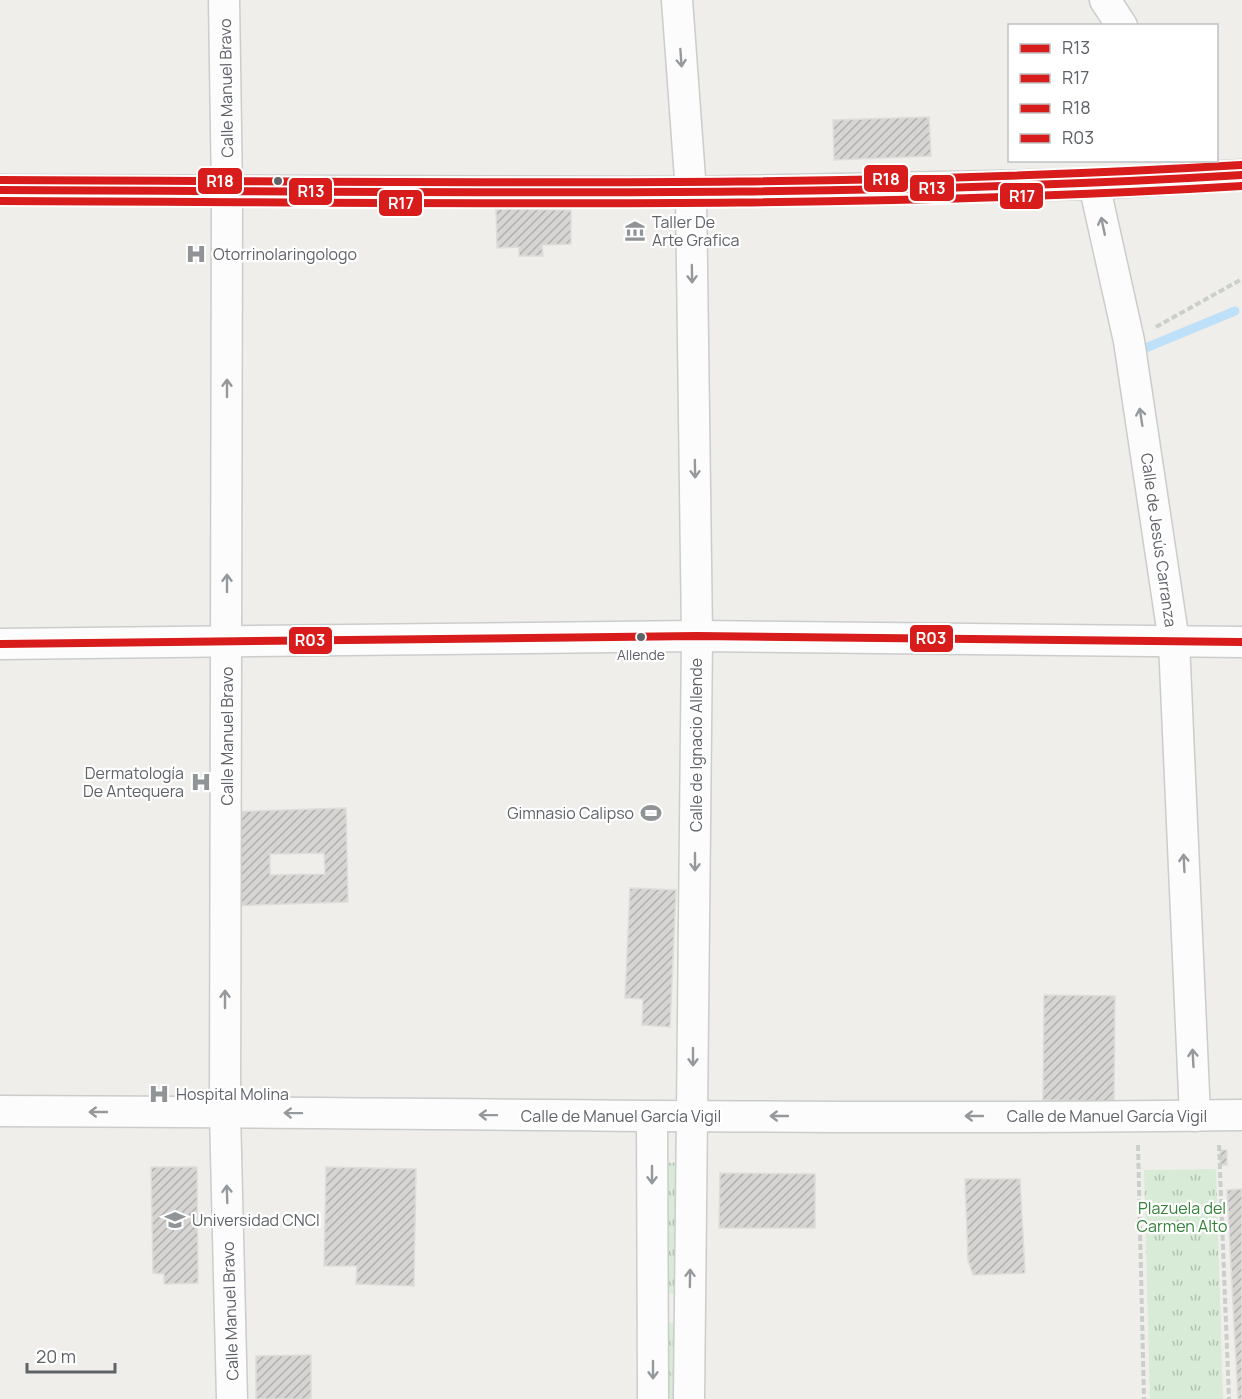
<svg xmlns="http://www.w3.org/2000/svg" width="1242" height="1399" viewBox="0 0 1242 1399" font-family="Manrope,sans-serif">
	<defs>
		<pattern id="park-tufts" width="24" height="20" patternUnits="userSpaceOnUse" patternTransform="scale(1.5)"><rect width="24" height="20" fill="#d8ebd6"/><path d="M3 7l-1-3M5 7V3M7 7l1-3M15 17l-1-3M17 17v-4M19 17l1-3" fill="none" stroke="#b2c2b1"/></pattern>
		<pattern id="building-hatch" width="6" height="6" patternUnits="userSpaceOnUse" patternTransform="scale(1.5)"><rect width="6" height="6" fill="#d6d5d3"/><path d="M-1 1l2-2M0 6l6-6M5 7l2-2" fill="none" stroke="#b1b0af"/></pattern>
	</defs>
	<rect width="100%" height="100%" fill="#efeeea"/>
	<!-- park -->
	<g fill="url(#park-tufts)">
		<polygon points="688,1162 683,1294 664,1293 665,1163"/>
		<polygon points="1216,1169 1223,1399 1150,1399 1144,1170"/>
		<polygon points="663,1322 681,1323 679,1399 660,1399"/>
	</g>
	<g fill="none" stroke-linecap="round" stroke-linejoin="round">
		<!-- stream -->
		<polyline stroke="#bfe0f9" stroke-width="9" points="1136,352 1235,311"/>
	</g>
	<!-- building -->
	<g fill="url(#building-hatch)" stroke="#deddd9" stroke-width="1.5" fill-rule="evenodd">
		<polygon points="929,117 931,156 834,160 833,120"/>
		<polygon points="496,209 571,210 571,244 542,245 543,256 519,256 519,247 497,248"/>
		<path d="M346,808L348,902L227,906L224,812ZM324,853L325,874L270,875V854Z"/>
		<polygon points="630,888 676,890 670,1027 642,1025 643,999 625,998"/>
		<polygon points="1044,995 1115,996 1114,1101 1043,1100"/>
		<rect x="1220" y="1150" width="7" height="15"/>
		<polygon points="151,1167 197,1167 198,1283 164,1284 164,1274 153,1273"/>
		<polygon points="326,1167 416,1169 414,1286 356,1284 357,1266 324,1266"/>
		<polygon points="720,1173 815,1174 815,1228 719,1228"/>
		<polygon points="965,1179 1020,1179 1025,1273 973,1275 968,1260"/>
		<polygon points="1242,1189 1242,1399 1238,1399 1227,1190"/>
		<polygon points="311,1355 311,1399 256,1399 256,1356"/>
	</g>
	<g fill="none" stroke-linecap="round" stroke-linejoin="round">
		<!-- minor casing -->
		<g stroke="#cbcccc" stroke-width="33">
			<g id="minor">
				<polyline points="224,0 227,192 225,1112 232,1399"/>
				<polyline points="677,0 691,192 697,636 689,1399"/>
				<polyline points="1105,0 1122,26"/>
				<polyline points="1094,184 1129,341 1174,642 1195,1116"/>
				<polyline points="0,190 691,192 1094,184 1242,175"/>
				<polyline points="0,644 697,636 1242,642"/>
				<path d="M0,1111C414,1112 828,1121 1242,1115"/>
				<polyline points="652,1117 653,1399"/>
			</g>
		</g>
		<!-- path -->
		<g stroke="#cacfcc" stroke-width="4" stroke-dasharray="6 3" stroke-linecap="butt">
			<polyline points="1156,327 1242,279"/>
			<polyline points="1138,1145 1144,1399"/>
			<polyline points="1219,1145 1229,1399"/>
		</g>
		<!-- minor -->
		<use href="#minor" stroke="#fdfcfc" stroke-width="30"/>
		<!-- bus-1 casing -->
		<g stroke="#fff" stroke-width="12">
			<path id="bus-1" d="M0,190C414,191 829,200 1242,175"/>
		</g>
		<!-- bus-2 casing -->
		<g stroke="#fff" stroke-width="12">
			<path id="bus-2" d="M0,201C414,202 829,211 1242,186"/>
		</g>
		<!-- bus-3 casing -->
		<g stroke="#fff" stroke-width="12">
			<path id="bus-3" d="M0,180C414,181 828,190 1241,165"/>
		</g>
		<!-- bus-4 casing -->
		<g stroke="#fff" stroke-width="12">
			<polyline id="bus-4" points="0,644 697,636 1242,642"/>
		</g>
		<!-- bus-1 -->
		<use href="#bus-1" stroke="#d81b1b" stroke-width="8"/>
		<!-- bus-2 -->
		<use href="#bus-2" stroke="#d81b1b" stroke-width="8"/>
		<!-- bus-3 -->
		<use href="#bus-3" stroke="#d81b1b" stroke-width="8"/>
		<!-- bus-4 -->
		<use href="#bus-4" stroke="#d81b1b" stroke-width="8"/>
	</g>
	<!-- one-way arrows -->
	<defs><path id="oneway-shaft" d="M-6 0H5M1.5-3L5.5 0L1.5 3" fill="none" stroke-width="1.6" stroke-linecap="round" stroke-linejoin="round" transform="scale(1.5)"/></defs>
	<g stroke="#96999c">
		<use href="#oneway-shaft" transform="translate(681 58) rotate(86)"/>
		<use href="#oneway-shaft" transform="translate(1103 226) rotate(-102)"/>
		<use href="#oneway-shaft" transform="translate(692 274) rotate(89)"/>
		<use href="#oneway-shaft" transform="translate(227 388) rotate(-90)"/>
		<use href="#oneway-shaft" transform="translate(1141 417) rotate(-99)"/>
		<use href="#oneway-shaft" transform="translate(695 469) rotate(89)"/>
		<use href="#oneway-shaft" transform="translate(227 583) rotate(-90)"/>
		<use href="#oneway-shaft" transform="translate(695 862) rotate(90)"/>
		<use href="#oneway-shaft" transform="translate(1184 863) rotate(-93)"/>
		<use href="#oneway-shaft" transform="translate(225 999) rotate(-90)"/>
		<use href="#oneway-shaft" transform="translate(693 1057) rotate(90)"/>
		<use href="#oneway-shaft" transform="translate(1193 1058) rotate(-93)"/>
		<use href="#oneway-shaft" transform="translate(98 1112) rotate(-180)"/>
		<use href="#oneway-shaft" transform="translate(293 1113) rotate(-179)"/>
		<use href="#oneway-shaft" transform="translate(488 1115) rotate(-179)"/>
		<use href="#oneway-shaft" transform="translate(779 1116) rotate(-180)"/>
		<use href="#oneway-shaft" transform="translate(974 1116) rotate(-180)"/>
		<use href="#oneway-shaft" transform="translate(652 1175) rotate(90)"/>
		<use href="#oneway-shaft" transform="translate(227 1194) rotate(-92)"/>
		<use href="#oneway-shaft" transform="translate(690 1278) rotate(-89)"/>
		<use href="#oneway-shaft" transform="translate(653 1370) rotate(90)"/>
	</g>
	<!-- icons -->
	<defs>
		<g id="museum-bare" transform="scale(1.62)"><path d="M0-6L6-3V-2H-6V-3ZM-5-1h2V3h-2ZM-1-1h2V3h-2ZM3-1h2V3H3ZM-6 4H6V6H-6Z" fill="#919496" stroke="#fff" stroke-width="2.5" paint-order="stroke"/></g>
		<g id="hospital-bare" transform="scale(1.62)"><path d="M-5-5h3v3.5h4V-5h3V5h-3V1.5h-4V5h-3Z" fill="#919496" stroke="#fff" stroke-width="2.5" paint-order="stroke"/></g>
		<g id="stadium-bare" transform="scale(1.62)"><path d="M0-5a6.5 5 0 1 0 0 10a6.5 5 0 1 0 0-10ZM-3.5-1.8h7v3.6h-7Z" fill="#919496" stroke="#fff" stroke-width="2.5" paint-order="stroke"/></g>
		<g id="university-bare" transform="scale(1.62)"><path d="M0-5L7-2L0 1L-7-2ZM-4 1L0 2.5L4 1V4Q0 6-4 4Z" fill="#919496" stroke="#fff" stroke-width="2.5" paint-order="stroke"/></g>
	</defs>
	<g fill-rule="evenodd">
		<use href="#museum-bare" x="635" y="231"/>
		<use href="#hospital-bare" x="196" y="254"/>
		<use href="#hospital-bare" x="201" y="782"/>
		<use href="#stadium-bare" x="651" y="813"/>
		<use href="#hospital-bare" x="159" y="1094"/>
		<use href="#university-bare" x="175" y="1220"/>
	</g>
	<!-- markers -->
	<g fill="#5f6368" stroke="#fff" stroke-width="2">
		<circle cx="278" cy="181" r="5"/>
		<circle cx="641" cy="637" r="5"/>
	</g>
	<g text-anchor="middle" stroke-width="4.5" stroke-linejoin="round" paint-order="stroke">
		<!-- bus labels -->
		<g font-size="14" fill="#5f6368" stroke="#fff">
			<text x="641" y="660">Allende</text>
		</g>
		<!-- street labels -->
		<g font-size="16" fill="#5f6368" stroke="#fff">
			<text transform="translate(226 88) rotate(-91)" y="6">Calle Manuel Bravo</text>
			<text transform="translate(1159 540) rotate(82)" y="6">Calle de Jesús Carranza</text>
			<text transform="translate(227 736) rotate(-90)" y="6">Calle Manuel Bravo</text>
			<text transform="translate(696 745) rotate(-90)" y="6">Calle de Ignacio Allende</text>
			<text x="621" y="1122">Calle de Manuel García Vigil</text>
			<text x="1107" y="1122">Calle de Manuel García Vigil</text>
			<text transform="translate(230 1311) rotate(-92)" y="6">Calle Manuel Bravo</text>
		</g>
		<!-- poi labels -->
		<g font-size="16" fill="#5f6368" stroke="#fff" text-anchor="start">
			<text x="652" y="228">Taller De<tspan x="652" dy="18">Arte Grafica</tspan></text>
			<text x="213" y="260">Otorrinolaringologo</text>
			<text x="184" y="779" text-anchor="end">Dermatología<tspan x="184" dy="18">De Antequera</tspan></text>
			<text x="634" y="819" text-anchor="end">Gimnasio Calipso</text>
			<text x="176" y="1100">Hospital Molina</text>
			<text x="192" y="1226">Universidad CNCI</text>
		</g>
		<!-- park labels -->
		<g font-size="16" fill="#348238" stroke="#fff">
			<text x="1182" y="1214">Plazuela del<tspan x="1182" dy="18">Carmen Alto</tspan></text>
		</g>
	</g>
	<g stroke="#fff" stroke-width="2">
		<rect x="863" y="164" width="46" height="29" rx="6" fill="#d81b1b"/>
		<rect x="197" y="167" width="46" height="28" rx="6" fill="#d81b1b"/>
		<rect x="909" y="174" width="46" height="28" rx="6" fill="#d81b1b"/>
		<rect x="288" y="177" width="45" height="29" rx="6" fill="#d81b1b"/>
		<rect x="999" y="182" width="45" height="28" rx="6" fill="#d81b1b"/>
		<rect x="378" y="189" width="45" height="28" rx="6" fill="#d81b1b"/>
		<rect x="909" y="624" width="45" height="29" rx="6" fill="#d81b1b"/>
		<rect x="288" y="626" width="45" height="29" rx="6" fill="#d81b1b"/>
	</g>
	<g font-size="16" text-anchor="middle" font-weight="bold" fill="#fff">
		<text x="886" y="185">R18</text>
		<text x="220" y="187">R18</text>
		<text x="932" y="194">R13</text>
		<text x="311" y="197">R13</text>
		<text x="1022" y="202">R17</text>
		<text x="401" y="209">R17</text>
		<text x="931" y="644">R03</text>
		<text x="310" y="646">R03</text>
	</g>
	<!-- legend -->
	<rect x="1008" y="24" width="210" height="138" fill="#ffffff" stroke="#bfc1c3" stroke-width="1.5"/>
	<rect x="1020" y="44" width="30" height="9" fill="#d81b1b" stroke="#bfc1c3" stroke-width="1.5"/>
	<text x="1062" y="54" font-size="18" fill="#5f6368">R13</text>
	<rect x="1020" y="74" width="30" height="9" fill="#d81b1b" stroke="#bfc1c3" stroke-width="1.5"/>
	<text x="1062" y="84" font-size="18" fill="#5f6368">R17</text>
	<rect x="1020" y="104" width="30" height="9" fill="#d81b1b" stroke="#bfc1c3" stroke-width="1.5"/>
	<text x="1062" y="114" font-size="18" fill="#5f6368">R18</text>
	<rect x="1020" y="134" width="30" height="9" fill="#d81b1b" stroke="#bfc1c3" stroke-width="1.5"/>
	<text x="1062" y="144" font-size="18" fill="#5f6368">R03</text>
	<!-- scale -->
	<path d="M27 1363v9h88v-9" fill="none" stroke="#5f6368" stroke-width="3"/>
	<text x="36" y="1363" font-size="18" fill="#5f6368" stroke="#ffffff" stroke-width="4.5" paint-order="stroke">20 m</text>
</svg>
